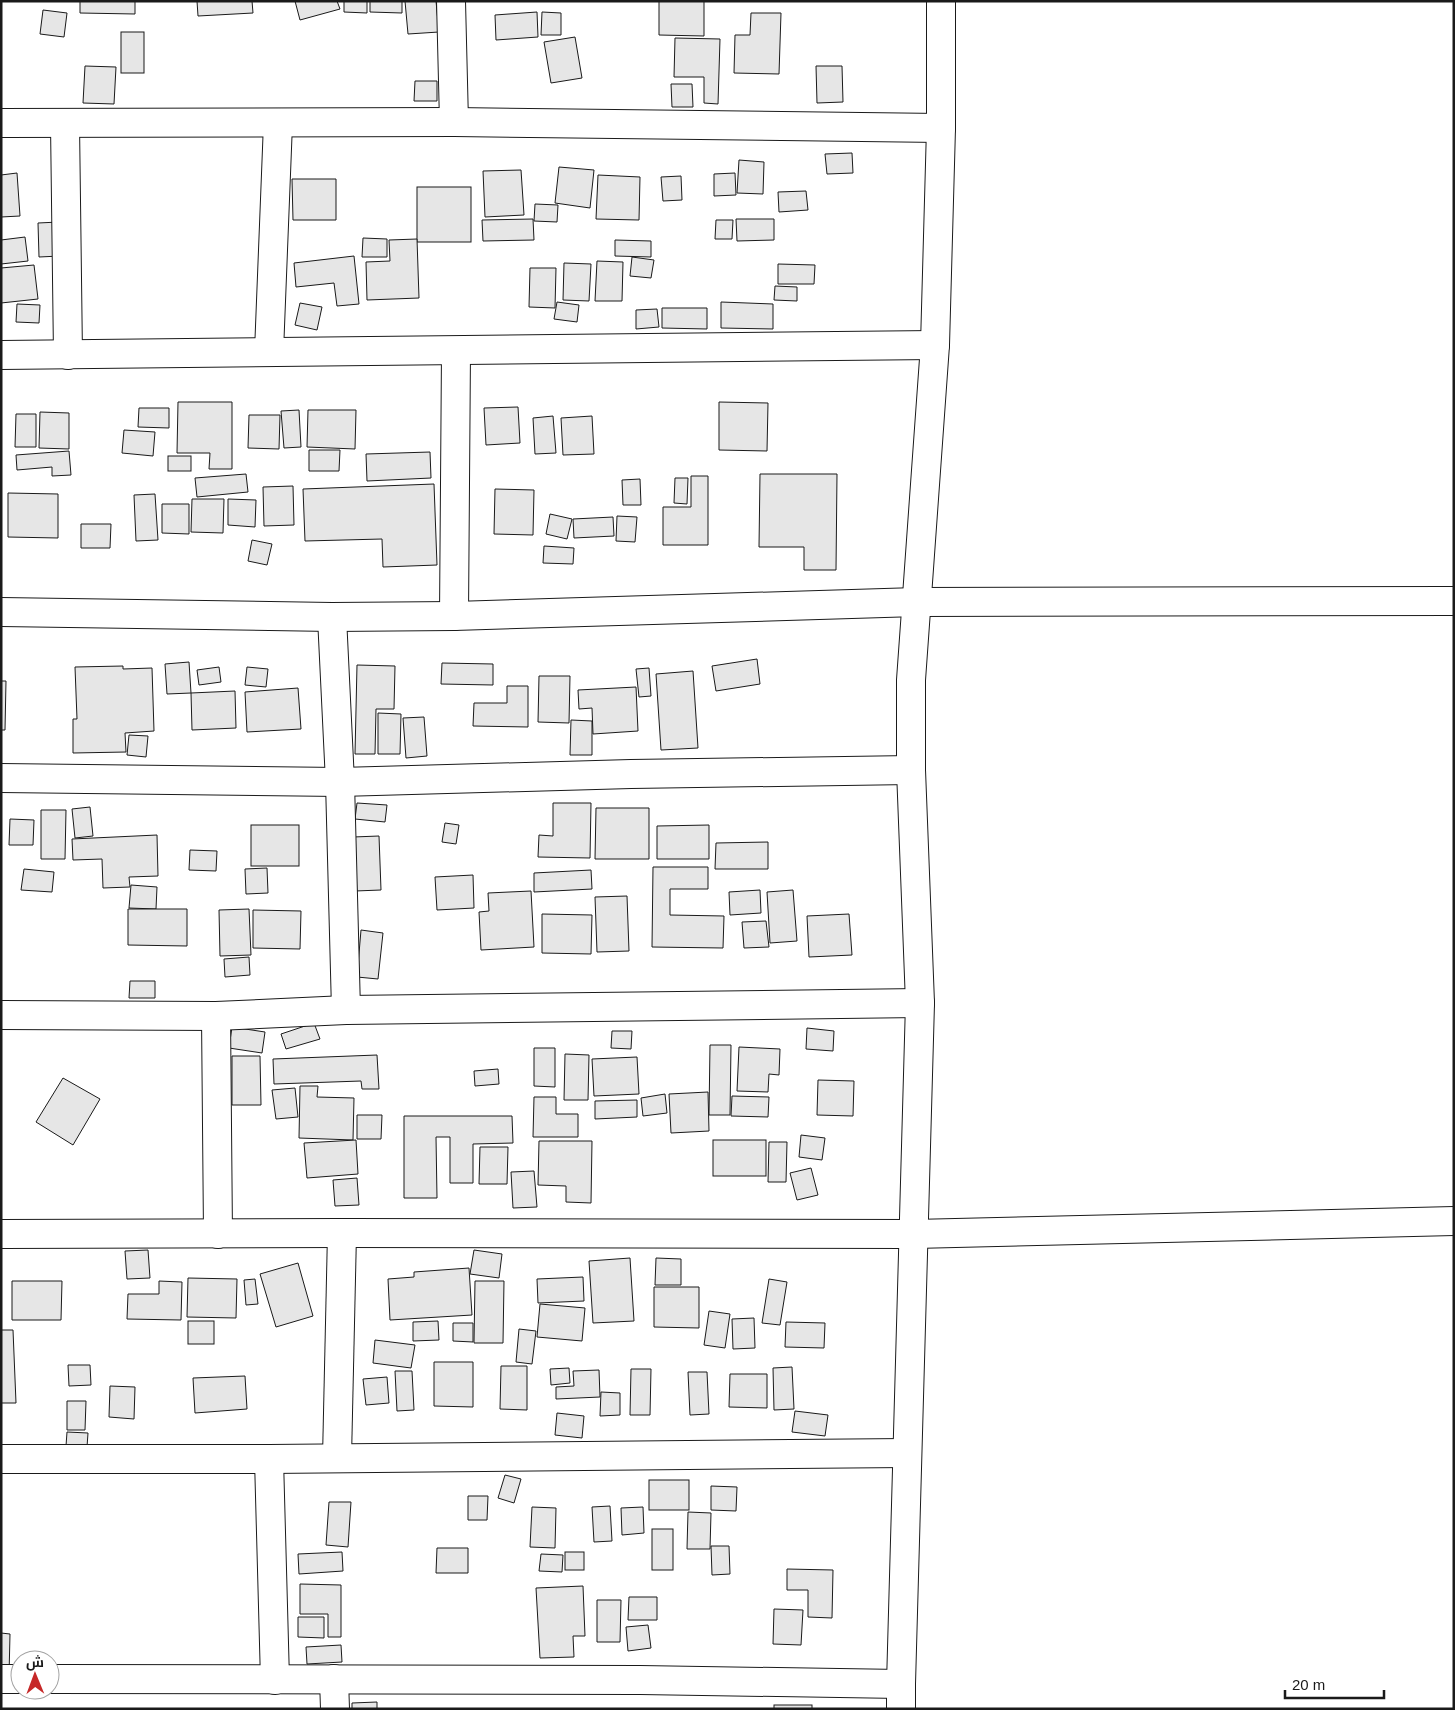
<svg xmlns="http://www.w3.org/2000/svg" width="1455" height="1710" viewBox="0 0 1455 1710" font-family="Arial,Cairo,sans-serif">
	<rect width="100%" height="100%" fill="#fff"/>
	<!-- building -->
	<g fill="#e6e6e6" stroke="#1a1a1a">
		<polygon points="80,1 135,1 135,14 80,13"/>
		<polygon points="197,1 252,1 253,13 198,16"/>
		<polygon points="295,1 337,1 340,9 300,20"/>
		<polygon points="344,1 367,1 367,13 344,12"/>
		<polygon points="370,1 402,1 402,13 370,12"/>
		<polygon points="405,1 436,1 439,32 408,34"/>
		<polygon points="659,1 704,1 704,36 659,35"/>
		<polygon points="43,10 67,13 64,37 40,34"/>
		<polygon points="537,12 538,37 496,40 495,15"/>
		<polygon points="542,12 561,13 561,35 541,35"/>
		<polygon points="751,13 781,13 779,74 734,73 735,35 750,35"/>
		<rect x="121" y="32" width="23" height="41"/>
		<polygon points="575,37 582,78 551,83 544,42"/>
		<polygon points="675,38 720,39 718,104 704,103 704,77 674,77"/>
		<polygon points="85,66 116,67 114,104 83,103"/>
		<polygon points="816,66 842,66 843,102 817,103"/>
		<polygon points="415,81 437,81 437,101 414,101"/>
		<polygon points="671,84 692,84 693,107 672,107"/>
		<polygon points="852,153 853,173 827,174 825,154"/>
		<polygon points="739,160 764,162 763,194 737,193"/>
		<polygon points="559,167 594,170 590,208 555,203"/>
		<polygon points="521,170 524,215 485,217 483,171"/>
		<polygon points="17,173 20,216 1,217 1,175"/>
		<polygon points="735,173 736,195 714,196 714,174"/>
		<polygon points="598,175 640,177 639,220 596,219"/>
		<polygon points="681,176 682,200 663,201 661,177"/>
		<polygon points="292,179 336,179 336,220 293,220"/>
		<rect x="417" y="187" width="54" height="55"/>
		<polygon points="806,191 808,210 779,212 778,192"/>
		<polygon points="535,204 558,205 557,222 534,221"/>
		<polygon points="533,219 534,240 483,241 482,220"/>
		<polygon points="736,219 774,219 774,240 737,241"/>
		<polygon points="716,220 733,220 732,239 715,239"/>
		<polygon points="59,222 60,256 39,257 38,223"/>
		<polygon points="25,237 28,261 1,264 1,240"/>
		<polygon points="363,238 387,239 387,257 362,257"/>
		<polygon points="417,239 419,298 367,300 366,262 390,261 389,240"/>
		<polygon points="615,240 651,241 651,257 615,256"/>
		<polygon points="354,256 359,304 337,306 334,283 296,287 294,263"/>
		<polygon points="632,257 654,260 651,278 630,276"/>
		<polygon points="597,261 623,262 622,301 595,301"/>
		<polygon points="564,263 591,264 589,301 563,300"/>
		<polygon points="778,264 815,265 814,284 778,284"/>
		<polygon points="34,265 38,299 1,303 1,268"/>
		<polygon points="530,268 556,268 555,308 529,307"/>
		<polygon points="775,286 797,287 797,301 774,300"/>
		<polygon points="557,302 579,305 577,322 554,319"/>
		<polygon points="721,302 773,304 773,329 721,328"/>
		<polygon points="300,303 322,307 317,330 295,325"/>
		<polygon points="17,304 40,305 39,323 16,322"/>
		<polygon points="662,308 707,308 707,329 662,328"/>
		<polygon points="657,309 659,327 636,329 636,310"/>
		<polygon points="178,402 232,402 232,469 209,469 210,453 177,453"/>
		<polygon points="719,402 768,403 767,451 719,450"/>
		<polygon points="518,407 520,443 486,445 484,408"/>
		<polygon points="139,408 169,408 169,428 138,427"/>
		<polygon points="299,410 301,447 284,448 281,411"/>
		<polygon points="308,410 356,410 355,449 307,447"/>
		<polygon points="40,412 69,413 69,449 39,448"/>
		<polygon points="16,414 36,414 36,447 15,447"/>
		<polygon points="249,415 280,415 279,449 248,448"/>
		<polygon points="553,416 556,453 535,454 533,418"/>
		<polygon points="592,416 594,454 563,455 561,418"/>
		<polygon points="124,430 155,432 153,456 122,453"/>
		<polygon points="309,450 340,450 339,471 309,471"/>
		<polygon points="69,451 71,475 52,476 52,467 17,470 16,455"/>
		<polygon points="430,452 431,478 367,481 366,454"/>
		<rect x="168" y="456" width="23" height="15"/>
		<polygon points="246,474 248,492 197,497 195,478"/>
		<polygon points="760,474 837,474 836,570 804,570 804,547 759,547"/>
		<polygon points="691,476 708,476 708,545 663,545 663,507 691,507"/>
		<polygon points="675,478 688,478 687,504 674,503"/>
		<polygon points="640,479 641,505 623,505 622,480"/>
		<polygon points="434,484 437,565 383,567 382,539 305,541 303,489"/>
		<polygon points="293,486 294,525 264,526 263,487"/>
		<polygon points="495,489 534,490 533,535 494,534"/>
		<polygon points="8,493 58,494 58,538 8,537"/>
		<polygon points="155,494 158,540 136,541 134,495"/>
		<polygon points="192,499 224,499 223,533 191,532"/>
		<polygon points="228,499 256,500 255,527 228,525"/>
		<polygon points="162,504 189,504 189,534 162,533"/>
		<polygon points="550,514 572,519 567,539 546,534"/>
		<polygon points="617,516 637,517 635,542 616,541"/>
		<polygon points="613,517 614,536 574,538 573,519"/>
		<polygon points="81,524 111,524 110,548 81,548"/>
		<polygon points="252,540 272,544 267,565 248,561"/>
		<polygon points="544,546 574,548 573,564 543,563"/>
		<polygon points="757,659 760,684 716,691 712,666"/>
		<polygon points="189,662 191,693 167,694 165,664"/>
		<polygon points="442,663 493,664 493,685 441,684"/>
		<polygon points="357,665 395,666 394,709 376,709 375,754 355,754"/>
		<polygon points="123,666 123,669 152,668 154,731 125,733 126,752 73,753 73,719 77,719 75,667"/>
		<polygon points="219,667 221,682 199,685 197,670"/>
		<polygon points="247,667 268,669 266,687 245,685"/>
		<polygon points="649,668 651,696 639,697 636,669"/>
		<polygon points="693,671 698,748 661,750 656,674"/>
		<polygon points="539,676 570,676 569,723 538,722"/>
		<polygon points="1,681 6,681 5,730 1,730"/>
		<polygon points="507,686 528,686 528,727 473,726 474,703 507,703"/>
		<polygon points="636,687 638,731 593,734 592,708 579,709 578,690"/>
		<polygon points="298,688 301,729 247,732 245,692"/>
		<polygon points="235,691 236,728 192,730 191,693"/>
		<polygon points="378,713 401,714 400,754 378,754"/>
		<polygon points="424,717 427,756 406,758 403,718"/>
		<polygon points="571,720 592,721 592,755 570,755"/>
		<polygon points="129,735 148,736 146,757 127,755"/>
		<polygon points="357,803 387,805 385,822 355,819"/>
		<polygon points="553,803 591,803 590,858 538,857 539,835 553,836"/>
		<polygon points="90,807 93,836 75,838 72,809"/>
		<polygon points="596,808 649,808 649,859 595,859"/>
		<polygon points="41,810 66,810 65,859 41,859"/>
		<polygon points="10,819 34,820 33,845 9,845"/>
		<polygon points="445,823 459,825 456,844 442,842"/>
		<rect x="251" y="825" width="48" height="41"/>
		<polygon points="709,825 709,859 657,859 657,826"/>
		<polygon points="157,835 158,876 129,877 130,887 103,888 102,859 73,860 72,839"/>
		<polygon points="379,836 381,890 355,891 353,837"/>
		<polygon points="768,842 768,869 715,869 716,843"/>
		<polygon points="190,850 217,851 216,871 189,870"/>
		<polygon points="653,867 708,867 708,889 670,889 670,915 724,916 723,948 652,947"/>
		<polygon points="267,868 268,893 246,894 245,869"/>
		<polygon points="24,869 54,872 52,892 21,890"/>
		<polygon points="591,870 592,889 534,892 534,873"/>
		<polygon points="473,875 474,908 437,910 435,877"/>
		<polygon points="131,885 157,887 156,909 129,908"/>
		<polygon points="760,890 761,913 730,915 729,892"/>
		<polygon points="793,890 797,941 770,943 767,892"/>
		<polygon points="531,891 534,947 481,950 479,912 489,911 488,893"/>
		<polygon points="627,896 629,951 597,952 595,897"/>
		<polygon points="128,909 187,909 187,946 128,945"/>
		<polygon points="249,909 251,955 220,956 219,910"/>
		<polygon points="253,910 301,911 300,949 253,948"/>
		<polygon points="542,914 592,915 591,954 542,953"/>
		<polygon points="849,914 852,955 809,957 807,916"/>
		<polygon points="766,921 769,947 744,948 742,922"/>
		<polygon points="361,930 383,933 378,979 357,977"/>
		<polygon points="249,957 250,975 225,977 224,959"/>
		<polygon points="130,981 155,981 155,998 129,998"/>
		<polygon points="314,1023 320,1039 286,1049 281,1034"/>
		<polygon points="232,1027 265,1032 262,1053 229,1048"/>
		<polygon points="807,1028 834,1031 833,1051 806,1049"/>
		<polygon points="612,1031 632,1031 631,1049 611,1048"/>
		<polygon points="710,1045 731,1045 730,1115 709,1115"/>
		<polygon points="739,1047 780,1049 779,1075 769,1074 768,1092 737,1091"/>
		<polygon points="534,1048 555,1048 555,1087 534,1086"/>
		<polygon points="565,1054 589,1055 588,1100 564,1100"/>
		<polygon points="377,1055 379,1089 362,1089 361,1081 274,1084 273,1059"/>
		<polygon points="232,1056 260,1056 261,1105 232,1105"/>
		<polygon points="637,1057 639,1094 594,1096 592,1059"/>
		<polygon points="498,1069 499,1084 475,1086 474,1071"/>
		<polygon points="63,1078 100,1099 73,1145 36,1122"/>
		<polygon points="818,1080 854,1081 853,1116 817,1115"/>
		<polygon points="300,1086 318,1086 317,1097 354,1098 353,1140 299,1138"/>
		<polygon points="295,1088 298,1117 276,1119 272,1090"/>
		<polygon points="708,1092 709,1131 671,1133 669,1094"/>
		<polygon points="665,1094 667,1113 643,1116 641,1098"/>
		<polygon points="732,1096 769,1097 768,1117 731,1116"/>
		<polygon points="534,1097 556,1097 556,1114 578,1114 578,1137 533,1137"/>
		<polygon points="637,1100 637,1117 595,1119 595,1101"/>
		<polygon points="357,1115 382,1115 381,1139 357,1139"/>
		<polygon points="404,1116 512,1116 513,1143 473,1144 473,1183 450,1183 450,1137 436,1137 437,1198 404,1198"/>
		<polygon points="801,1135 825,1138 822,1160 799,1157"/>
		<polygon points="356,1140 358,1174 307,1178 304,1143"/>
		<rect x="713" y="1140" width="53" height="36"/>
		<polygon points="539,1141 592,1141 591,1203 566,1202 566,1186 538,1185"/>
		<polygon points="769,1142 787,1142 786,1182 768,1182"/>
		<polygon points="480,1147 508,1147 507,1184 479,1184"/>
		<polygon points="811,1168 818,1195 797,1200 790,1173"/>
		<polygon points="534,1171 537,1207 513,1208 511,1172"/>
		<polygon points="357,1178 359,1205 335,1206 333,1180"/>
		<polygon points="148,1250 150,1278 127,1279 125,1251"/>
		<polygon points="474,1250 502,1254 499,1278 470,1274"/>
		<polygon points="630,1258 634,1321 593,1323 589,1261"/>
		<polygon points="656,1258 681,1259 681,1285 655,1285"/>
		<polygon points="298,1263 313,1316 276,1327 260,1274"/>
		<polygon points="469,1268 472,1315 390,1320 388,1279 414,1277 414,1272"/>
		<polygon points="583,1277 584,1301 538,1303 537,1279"/>
		<polygon points="188,1278 237,1279 236,1318 187,1317"/>
		<polygon points="255,1279 258,1304 246,1305 244,1280"/>
		<polygon points="769,1279 787,1282 780,1325 762,1323"/>
		<polygon points="12,1281 62,1281 61,1320 12,1320"/>
		<polygon points="159,1281 182,1282 181,1320 127,1319 128,1294 159,1294"/>
		<polygon points="475,1281 504,1281 503,1343 474,1343"/>
		<polygon points="654,1287 699,1287 699,1328 654,1327"/>
		<polygon points="540,1304 585,1308 582,1341 537,1337"/>
		<polygon points="709,1311 730,1314 725,1348 704,1345"/>
		<polygon points="754,1318 755,1348 733,1349 732,1319"/>
		<rect x="188" y="1321" width="26" height="23"/>
		<polygon points="438,1321 439,1340 413,1341 413,1322"/>
		<polygon points="786,1322 825,1323 824,1348 785,1347"/>
		<polygon points="453,1323 473,1323 473,1342 453,1341"/>
		<polygon points="519,1329 536,1331 532,1364 516,1362"/>
		<polygon points="1,1330 13,1330 16,1403 1,1403"/>
		<polygon points="375,1340 415,1345 411,1368 373,1363"/>
		<polygon points="434,1362 473,1362 473,1407 434,1406"/>
		<polygon points="68,1365 90,1365 91,1385 69,1386"/>
		<polygon points="501,1366 527,1366 527,1410 500,1409"/>
		<polygon points="792,1367 794,1409 774,1410 773,1368"/>
		<polygon points="569,1368 570,1383 551,1385 550,1369"/>
		<polygon points="631,1369 651,1369 650,1415 630,1415"/>
		<polygon points="599,1370 600,1397 556,1399 556,1387 574,1386 573,1371"/>
		<polygon points="395,1371 412,1371 414,1410 397,1411"/>
		<polygon points="688,1372 707,1372 709,1414 690,1415"/>
		<polygon points="730,1374 767,1374 767,1408 729,1407"/>
		<polygon points="245,1376 247,1409 195,1413 193,1378"/>
		<polygon points="387,1377 389,1403 366,1405 363,1379"/>
		<polygon points="110,1386 135,1387 134,1419 109,1417"/>
		<polygon points="601,1392 620,1393 620,1415 600,1416"/>
		<polygon points="67,1401 86,1401 85,1430 67,1430"/>
		<polygon points="795,1411 828,1415 825,1436 792,1432"/>
		<polygon points="557,1413 584,1416 582,1438 555,1435"/>
		<polygon points="67,1432 88,1433 87,1447 66,1446"/>
		<polygon points="505,1475 521,1479 514,1503 498,1498"/>
		<rect x="649" y="1480" width="40" height="30"/>
		<polygon points="711,1486 737,1487 736,1511 711,1510"/>
		<polygon points="468,1496 488,1496 487,1520 468,1520"/>
		<polygon points="329,1502 351,1502 348,1547 326,1545"/>
		<polygon points="610,1506 612,1541 594,1542 592,1507"/>
		<polygon points="532,1507 556,1508 555,1548 530,1547"/>
		<polygon points="643,1507 644,1533 622,1535 621,1508"/>
		<polygon points="688,1512 711,1513 710,1549 687,1549"/>
		<rect x="652" y="1529" width="21" height="41"/>
		<polygon points="711,1546 729,1546 730,1574 712,1575"/>
		<polygon points="437,1548 468,1548 468,1573 436,1573"/>
		<polygon points="342,1552 343,1571 299,1574 298,1554"/>
		<rect x="565" y="1552" width="19" height="18"/>
		<polygon points="541,1554 563,1555 562,1572 539,1571"/>
		<polygon points="787,1569 833,1570 832,1618 808,1617 808,1590 787,1590"/>
		<polygon points="300,1584 341,1585 341,1637 328,1637 328,1614 300,1614"/>
		<polygon points="583,1586 585,1636 573,1636 574,1657 540,1658 536,1588"/>
		<polygon points="629,1597 657,1597 657,1620 628,1620"/>
		<polygon points="597,1600 621,1600 620,1642 597,1642"/>
		<polygon points="774,1609 803,1610 801,1645 773,1644"/>
		<polygon points="298,1617 324,1617 324,1638 298,1637"/>
		<polygon points="648,1625 651,1648 628,1651 626,1627"/>
		<polygon points="1,1633 10,1634 9,1676 1,1676"/>
		<polygon points="341,1645 342,1662 307,1664 306,1647"/>
		<polygon points="377,1702 377,1709 352,1709 352,1703"/>
		<rect x="774" y="1705" width="38" height="4"/>
	</g>
	<g fill="none" stroke-linecap="round" stroke-linejoin="round">
		<!-- street casing -->
		<g stroke="#1a1a1a" stroke-width="30">
			<g id="street">
				<polyline points="451,1 454,122"/>
				<polyline points="1,123 454,122 941,128"/>
				<polyline points="65,124 68,355"/>
				<polyline points="269,352 278,123"/>
				<polyline points="1,355 935,345"/>
				<polyline points="1,612 332,617 454,616 917,602 1454,601"/>
				<polyline points="454,616 456,351"/>
				<polyline points="332,617 340,782 346,1010"/>
				<polyline points="1,778 340,782 631,774 911,770"/>
				<polyline points="1,1015 216,1016 346,1010 920,1003"/>
				<polyline points="216,1016 218,1234"/>
				<polyline points="1,1234 342,1233 914,1234 1454,1221"/>
				<polyline points="337,1458 342,1233"/>
				<polyline points="1,1459 269,1459 907,1453"/>
				<polyline points="269,1459 275,1680"/>
				<polyline points="1,1679 20,1679"/>
				<polyline points="50,1679 640,1680 901,1684"/>
				<polyline points="334,1679 335,1709"/>
				<polyline points="901,1709 901,1684 920,1003 911,770 911,680 935,345 941,128 941,1"/>
			</g>
		</g>
		<!-- street -->
		<use href="#street" stroke="#fff" stroke-width="28"/>
	</g>
	<!-- border -->
	<rect width="1455" height="1710" fill="none" stroke="#1a1a1a" stroke-width="5"/>
	<!-- north arrow -->
	<g transform="translate(35 1675) rotate(359)"><circle r="24" fill="#ffffff" stroke="#a3a3a3"/>
	<path d="M0-4L9 19L0 12L-9 19Z" fill="#c62828"/>
	<text y="-8" font-size="14" font-weight="bold" text-anchor="middle" fill="#1a1a1a">ش</text>
	</g>
	<!-- scale -->
	<path d="M1285 1690v8h99v-8" fill="none" stroke="#1a1a1a" stroke-width="2.5"/>
	<text x="1292" y="1690" font-size="15" fill="#1a1a1a" stroke="#ffffff" stroke-width="4" paint-order="stroke">20 m</text>
</svg>
